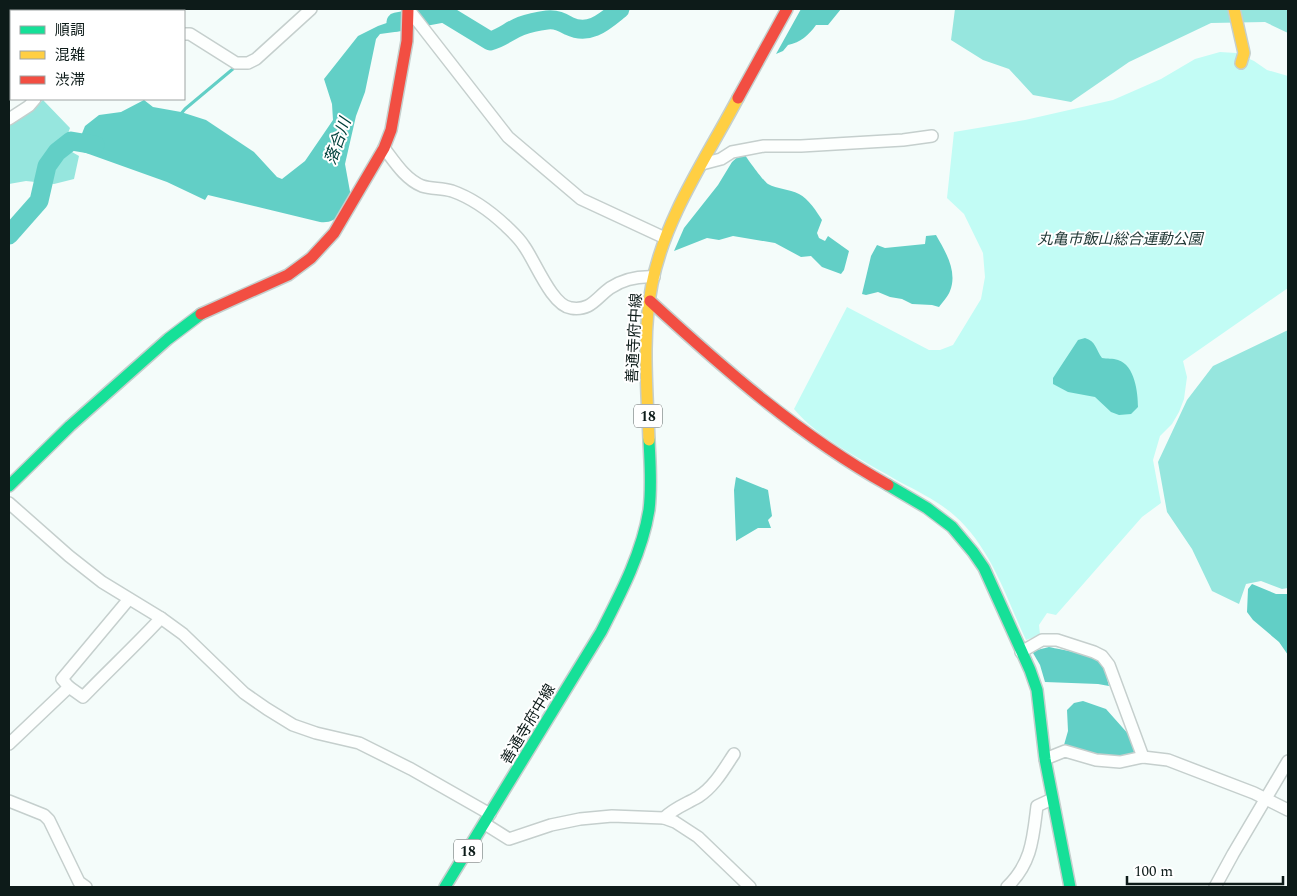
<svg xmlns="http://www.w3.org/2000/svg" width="1297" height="896" viewBox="0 0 1297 896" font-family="Spectral,'Noto Sans JP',serif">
	<rect width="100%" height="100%" fill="#f4fcfa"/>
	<!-- green -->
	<path fill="#c2fcf5" d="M1220,52L1236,53L1254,61L1267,70L1288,76V288L1183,361L1187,377L1184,399L1179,412L1172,424L1160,436L1153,460L1161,503L1142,517L1056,615L1047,613L1039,625L1040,635L1026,640C1006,597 991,548 955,516C938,501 919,492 900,482C866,462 819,439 794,409L847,307L929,350H940L953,345L981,299L985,277L983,253L964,214L947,198L954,132L1025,120L1113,100L1161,79L1195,59Z"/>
	<!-- forest -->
	<g fill="#96e6de">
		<polygon points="955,9 1288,9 1288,33 1265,22 1211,23 1129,62 1071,102 1033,95 1009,69 983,60 951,40"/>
		<polygon points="43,100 70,128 67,136 72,152 79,156 74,179 54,184 26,181 9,184 9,125 25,116"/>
		<polygon points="1288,330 1288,588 1282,589 1261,581 1246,584 1239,604 1212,591 1192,549 1167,512 1158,462 1187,400 1213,366"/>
	</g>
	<!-- water -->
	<g fill="#62cfc6">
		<path d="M801,9H841L828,25H816C808,36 801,42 788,45L783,51L776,54Z"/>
		<path d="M401,18L402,31L380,34L376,39L365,92L356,116L345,164L351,197C343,211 338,224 320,222L208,195L205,200L167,182L72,148L71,139L81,136L85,126L99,115L121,112L144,100L153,107L181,112L206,120L254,152L277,177L282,179L305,161L333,120L332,104L324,79L358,36L378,26Z"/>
		<path d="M743,152C746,157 764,182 768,184C777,189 789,189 799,194C808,198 817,212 822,220L817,233L819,238L825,241L828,236L849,251L844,270L841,274L822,267L811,256L801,257L775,243L733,236L719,240L707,238L674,251L684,228L718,185L732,162Z"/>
		<path d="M936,235C945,251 958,271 950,291C948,296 943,302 939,307L932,305L912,304L902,299L890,297L878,292L866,295L862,294L871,256L877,245L885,248L925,244L926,236Z"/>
		<path d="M1085,338C1096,341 1096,350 1102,358C1107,359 1113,358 1118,360C1135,365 1138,393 1138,407L1131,414L1119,415L1111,412L1095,397L1068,392L1053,384V378L1078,340Z"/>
		<polygon points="736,477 768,490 772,516 768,520 771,528 758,528 736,541 734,490"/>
		<polygon points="1252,584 1276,594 1288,594 1288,655 1279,642 1253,620 1247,612 1248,589"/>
		<path d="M1049,647C1062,650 1093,654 1101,664C1106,670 1107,679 1109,686L1098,684L1045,682L1040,665L1033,653L1037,650Z"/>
		<path d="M1083,701L1106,709L1130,736L1138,753C1107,759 1092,754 1064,745L1068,731L1067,710L1074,703Z"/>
	</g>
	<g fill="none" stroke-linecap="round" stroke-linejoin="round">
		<!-- stream -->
		<g stroke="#62cfc6" stroke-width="3">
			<polyline points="444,13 445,9"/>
			<polyline points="180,115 185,109 234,68"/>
		</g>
		<!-- river -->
		<g stroke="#62cfc6" stroke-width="19">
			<path d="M396,22L444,13L490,41C502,38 510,30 521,26C529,23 539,21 547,20C556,19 562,22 569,26C590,36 605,21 620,9"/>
			<polyline points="9,235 39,201 47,166 57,152 71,141 95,145"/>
		</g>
		<!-- street casing -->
		<g stroke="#c5cfcd" stroke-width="14">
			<g id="street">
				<polyline points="409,10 508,137 581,199 665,238"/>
				<polyline points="184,34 190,34 236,63 248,63 256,59 311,9"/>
				<polyline points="9,119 29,106 35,99"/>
				<path d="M384,148C394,161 405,179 422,186C431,189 442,188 452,191C472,198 490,211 506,226C512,232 519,238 524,246C535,261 552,306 571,308C591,311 596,298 610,288C624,279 638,276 654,277"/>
				<polyline points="702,164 721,159 732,152 764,146 801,146 903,140 932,136"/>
				<polyline points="9,503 69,556 102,582 161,618 183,634 244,693 267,709 293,725 316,733 359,743 411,769 490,814"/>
				<polyline points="1021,652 1042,640 1057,640 1094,652 1102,656 1109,665 1143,757"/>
				<polyline points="69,687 62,679 129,599"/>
				<path d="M9,744L69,687L83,697C109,670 136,645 161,618"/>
				<polyline points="1045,759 1065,751 1096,760 1120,762 1143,757 1168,760 1254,793 1288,810"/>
				<polyline points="9,801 44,815 49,820 79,882 86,887"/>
				<path d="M664,818C674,808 686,804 698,797C714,787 724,769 734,754"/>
				<polyline points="485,824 509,839 551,825 580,819 612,816 664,818 675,822 698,837 750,887"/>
				<path d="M1007,887C1032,863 1033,838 1037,806L1052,799"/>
				<polyline points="1215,887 1233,854 1288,761"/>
			</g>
		</g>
		<!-- fast casing -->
		<g stroke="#c5cfcd" stroke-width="14">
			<g id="fast">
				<polyline points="888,485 927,508 952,527 973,552 984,568 1030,670 1037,690 1045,759 1070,887"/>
				<polyline points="9,486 70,426 168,339 201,314"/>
				<path d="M445,887L601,632C621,593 642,553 649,510C652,486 650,463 649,440"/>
			</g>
		</g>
		<!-- slow casing -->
		<g stroke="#c5cfcd" stroke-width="14">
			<g id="slow">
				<polyline points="1234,9 1244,53 1241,63"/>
				<path d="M649,440C647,388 642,335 652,284C665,217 707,157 738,98"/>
			</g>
		</g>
		<!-- jam casing -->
		<g stroke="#c5cfcd" stroke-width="14">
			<g id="jam">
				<polyline points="738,98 787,9"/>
				<path d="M650,301C724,369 800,436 888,485"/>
				<polyline points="201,314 288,275 311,258 334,233 384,148 391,130 407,41 408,9"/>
			</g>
		</g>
		<!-- street -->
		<use href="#street" stroke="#fdfffe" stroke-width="11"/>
		<!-- fast -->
		<use href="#fast" stroke="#16e098" stroke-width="11"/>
		<!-- slow -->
		<use href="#slow" stroke="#ffcf43" stroke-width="11"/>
		<!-- jam -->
		<use href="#jam" stroke="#f24e42" stroke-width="11"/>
	</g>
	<g text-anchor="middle" stroke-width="4" stroke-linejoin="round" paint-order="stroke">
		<!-- shield labels -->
		<g fill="#fff" stroke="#565f5e" stroke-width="1">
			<rect x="634" y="404.5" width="28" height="23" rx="4"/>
			<rect x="454" y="839.5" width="28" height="23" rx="4"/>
		</g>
		<g font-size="14" font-weight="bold" fill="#0d1b19">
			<text x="648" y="421">18</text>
			<text x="468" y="856">18</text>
		</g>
		<!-- park labels -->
		<g font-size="15" font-style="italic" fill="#233b38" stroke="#fff">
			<text x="1120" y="244">丸亀市飯山総合運動公園</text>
		</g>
		<!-- street labels -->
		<g font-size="15" fill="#0d1b19" stroke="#fff">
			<text transform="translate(634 338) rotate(-87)" y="5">善通寺府中線</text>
			<text transform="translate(528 724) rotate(-59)" y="5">善通寺府中線</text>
		</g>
		<!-- water labels -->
		<g font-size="16" font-style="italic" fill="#00403b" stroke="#fff">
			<text transform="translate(337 141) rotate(-70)" y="6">落合川</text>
		</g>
	</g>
	<!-- border -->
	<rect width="1297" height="896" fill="none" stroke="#0d1b19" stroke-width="20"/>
	<!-- legend -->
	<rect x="10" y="10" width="175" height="90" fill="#ffffff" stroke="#9ea4a3"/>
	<rect x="20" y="26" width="25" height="8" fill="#16e098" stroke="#9ea4a3"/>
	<text x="55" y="35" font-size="15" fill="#0d1b19">順調</text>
	<rect x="20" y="51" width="25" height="8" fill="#ffcf43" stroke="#9ea4a3"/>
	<text x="55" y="60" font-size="15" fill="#0d1b19">混雑</text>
	<rect x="20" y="76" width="25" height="8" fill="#f24e42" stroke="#9ea4a3"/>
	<text x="55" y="85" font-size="15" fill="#0d1b19">渋滞</text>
	<!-- scale -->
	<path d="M1127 876v8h156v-8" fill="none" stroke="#0d1b19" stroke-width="2.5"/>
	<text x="1134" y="876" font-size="15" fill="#0d1b19" stroke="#ffffff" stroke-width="4" paint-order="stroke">100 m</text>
</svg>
